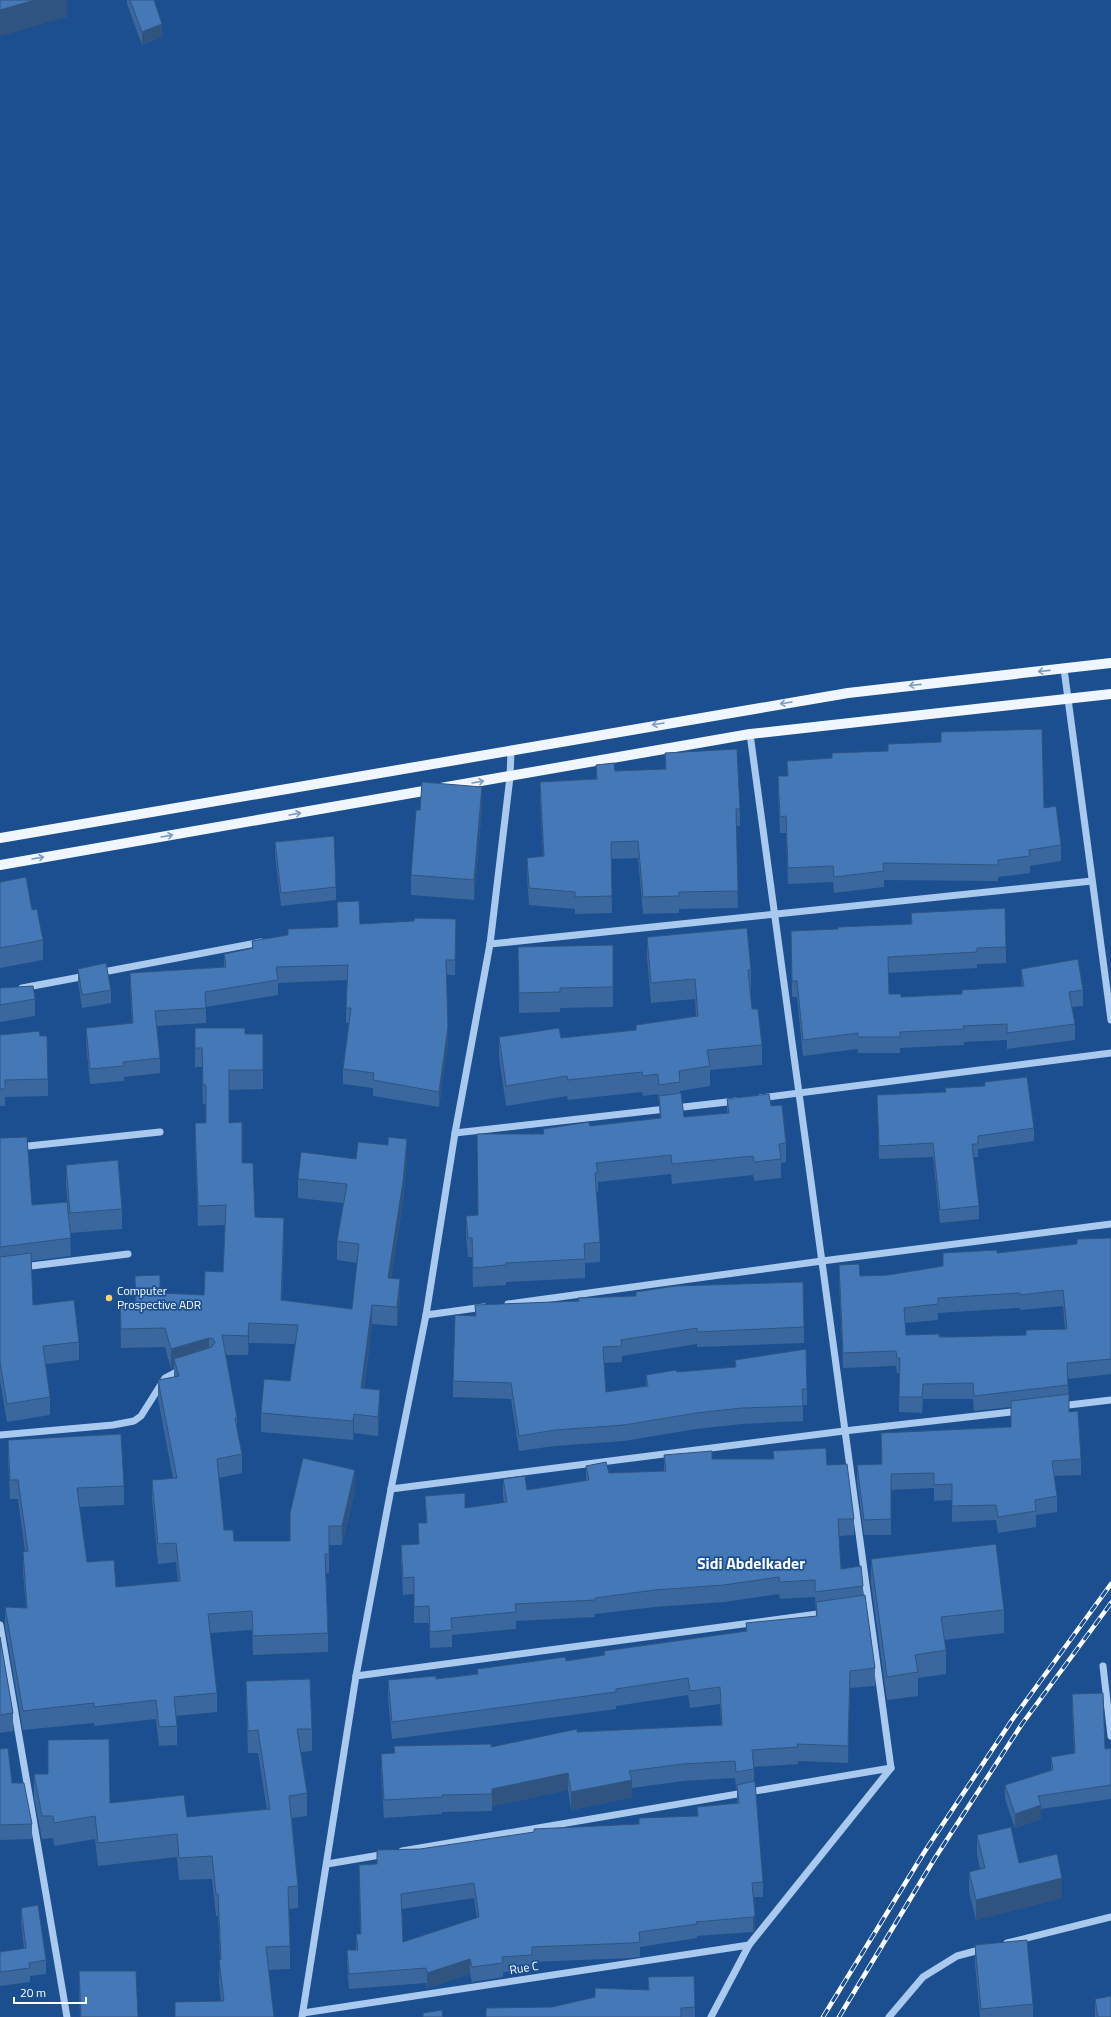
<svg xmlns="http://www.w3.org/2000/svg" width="1111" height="2017" viewBox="0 0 1111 2017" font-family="'Titillium Web',sans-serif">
	<rect width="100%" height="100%" fill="#1b4f8f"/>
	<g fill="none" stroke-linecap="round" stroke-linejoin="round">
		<!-- minor -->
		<g stroke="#a9c9ee" stroke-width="7">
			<polyline points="1064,669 1111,1020"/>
			<polyline points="490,944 1092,881"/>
			<polyline points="98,973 261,942"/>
			<polyline points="22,988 86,976"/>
			<polyline points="760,1098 1111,1053"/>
			<polyline points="455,1133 736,1101"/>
			<polyline points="0,1149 160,1132"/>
			<polyline points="23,1267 128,1254"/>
			<polyline points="508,1304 822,1261 1111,1224"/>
			<polyline points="426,1315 484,1307"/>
			<polyline points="1060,1406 1111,1400"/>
			<polyline points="0,1435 113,1425 134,1421 141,1416 165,1378 182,1369"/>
			<polyline points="391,1489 844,1431 1020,1411"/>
			<polyline points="0,1625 67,2017"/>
			<polyline points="1103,1666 1111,1736"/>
			<polyline points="356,1676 825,1613"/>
			<polyline points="402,1851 891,1768 750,734"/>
			<polyline points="327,1864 386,1854"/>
			<polyline points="1007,1943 1111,1917"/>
			<polyline points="303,2013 749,1945"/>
			<polyline points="302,2017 356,1676 391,1489 426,1315 455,1133 490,944 510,777 511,751"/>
			<polyline points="711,2017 749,1945 891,1768"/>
			<polyline points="889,2017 923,1977 957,1956 983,1949"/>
		</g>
		<!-- major -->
		<g stroke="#f0f6ff" stroke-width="10">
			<polyline points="0,838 848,693 1111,663"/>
			<polyline points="0,865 750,734 1111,694"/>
		</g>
		<!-- rail casing -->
		<g stroke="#fff" stroke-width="4.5">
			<g id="rail">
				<polyline points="823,2017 925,1851 1012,1720 1111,1584"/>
				<polyline points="839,2017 935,1858 1022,1724 1111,1603"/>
			</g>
		</g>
		<!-- rail -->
		<use href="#rail" stroke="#1b4f8f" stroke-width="3" stroke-dasharray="9" stroke-linecap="butt"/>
	</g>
	<!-- wall -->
	<g fill="#3a679d" fill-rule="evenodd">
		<polygon points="127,0 154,0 162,37 142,45 127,4"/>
		<polygon points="665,753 740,809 740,826 736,826 738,908 679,909 679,913 643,914 638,858 611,859 612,913 575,914 575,909 529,905 527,875 527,858 543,857 540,799 540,782 596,779 596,765 615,771 665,769"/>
		<polygon points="787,761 1044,808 1061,845 1061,861 1030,866 1030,873 998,877 998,881 884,880 884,887 834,893 833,882 788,884 786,833 780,833 778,793 778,776 787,776"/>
		<polygon points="482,807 474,900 411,895 411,875"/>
		<polygon points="275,842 336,887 336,900 281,906 275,855"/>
		<polygon points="0,882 32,910 43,940 43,960 0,968"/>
		<polygon points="337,902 360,924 456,934 455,975 446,975 448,1042 439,1107 373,1096 373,1088 343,1084 343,1069 349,1023 346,1023 346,1008 347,980 278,983 278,995 206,1007 206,1023 157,1026 160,1058 160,1073 124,1077 124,1081 90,1084 86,1043 86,1028 132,1023 130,988 130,973 224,967 224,954 252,949 252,941 338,927"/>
		<polygon points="911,913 1006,947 1006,963 977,964 977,968 888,973 889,994 901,997 962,994 1022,987 1021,969 1083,990 1083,1006 1072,1007 1075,1024 1075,1040 1007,1049 1007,1040 964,1042 964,1045 900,1048 900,1053 858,1053 858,1049 803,1056 797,997 792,997 791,931 838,929 911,924"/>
		<polygon points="647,937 751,970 751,990 750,990 752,1009 762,1045 762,1065 710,1070 710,1086 680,1091 680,1093 684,1117 727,1113 727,1099 771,1106 786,1143 786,1162 781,1163 781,1178 754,1181 753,1175 672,1184 671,1174 598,1182 598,1192 596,1192 600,1242 600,1262 585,1263 585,1278 506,1282 506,1285 473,1287 472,1257 468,1257 466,1235 466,1216 477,1215 543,1134 543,1129 590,1126 660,1118 659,1105 658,1094 643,1096 642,1092 568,1100 567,1096 506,1106 499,1057 499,1037 561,1038 636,1030 636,1025 696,1016 695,999 651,1003 647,957"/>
		<polygon points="518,947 613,987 613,1007 560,1008 560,1012 519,1013"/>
		<polygon points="78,969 111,990 111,1003 82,1008 78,982"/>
		<polygon points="0,988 35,999 35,1016 0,1022"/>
		<polygon points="195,1028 245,1034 263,1034 263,1089 229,1090 229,1123 242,1163 255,1217 284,1237 282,1300 352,1309 357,1263 337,1260 337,1241 343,1203 298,1198 298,1179 356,1159 407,1158 403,1202 391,1278 400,1298 397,1326 372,1324 364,1389 380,1409 378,1436 354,1433 353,1440 261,1432 261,1413 290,1381 295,1344 249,1343 248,1355 225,1355 237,1417 237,1430 242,1454 242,1473 219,1478 224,1530 234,1541 290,1541 355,1490 342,1545 329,1545 329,1573 326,1573 328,1633 328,1652 253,1655 252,1630 210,1633 217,1693 217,1712 176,1716 177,1726 177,1745 159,1746 156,1719 94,1726 94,1723 23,1730 5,1626 5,1607 26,1608 23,1571 23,1552 25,1551 18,1499 10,1499 8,1460 8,1440 124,1486 124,1505 79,1507 87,1562 116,1587 178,1582 176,1562 158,1564 152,1499 152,1480 173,1478 158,1399 158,1380 174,1377 174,1368 171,1369 165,1347 121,1348 120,1305 135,1304 135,1276 160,1293 204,1295 223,1272 225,1225 198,1226 195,1143 195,1123 206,1123 206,1104 203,1104 202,1067 195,1067"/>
		<polygon points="0,1035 48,1079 48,1096 5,1097 5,1106 0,1106"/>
		<polygon points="985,1082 1034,1128 1034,1141 978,1149 978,1157 973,1157 979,1206 979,1219 940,1223 933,1157 879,1159 877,1095 945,1092 985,1086"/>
		<polygon points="0,1138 32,1205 68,1208 66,1185 66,1165 122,1209 122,1229 70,1233 71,1256 31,1261 33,1305 79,1342 79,1360 46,1364 50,1397 50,1415 7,1422 0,1380"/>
		<path d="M1111,1238V1374L1068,1379L1069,1412L1081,1459V1475L1054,1476L1057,1496V1512L1036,1515V1527L998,1533L996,1520L952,1522V1500L934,1501V1488L891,1490V1535H864L857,1481V1465L881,1464V1433L1011,1427V1407L974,1411L973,1399H923L922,1413L899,1412V1373H897L896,1366L843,1368L839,1280V1265L860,1276L888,1275L943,1266V1253H997L1077,1244ZM1063,1306L1065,1329L1026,1335L953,1337L906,1335L905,1323L938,1320V1313L1020,1308V1310Z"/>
		<polygon points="636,1292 804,1327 804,1343 697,1347 697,1344 622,1356 622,1362 604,1363 606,1392 646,1386 646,1375 677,1372 735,1367 735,1360 807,1389 807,1405 803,1405 803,1421 742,1424 696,1429 624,1441 555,1446 519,1451 511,1399 453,1397 453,1381 475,1316 475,1305 578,1301 636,1296"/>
		<path d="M773,1451L827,1465L854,1519V1535L839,1536L841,1569L863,1586V1596L875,1668V1686L850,1688L848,1763L798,1761V1764L754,1767V1782L763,1882V1897H754L755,1930L753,1932L697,1936V1938L640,1947V1957L632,1958L532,1962V1970L503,1972V1977L472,1982L470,1974L427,1988L426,1983L349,1989L347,1965V1950H356V1934H360L359,1865L377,1864V1850L420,1849L639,1824L697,1816V1807L737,1803V1789H736L735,1778L683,1781L632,1788V1797L571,1810L568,1790L492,1806V1811L442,1812V1814L384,1818L381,1771V1754L394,1753V1746L491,1747L577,1732L721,1725L720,1704L690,1708L688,1695L616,1706V1709L392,1739L388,1698V1680L436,1679L477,1674V1669L566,1661L604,1655V1651L746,1631V1623L816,1616L815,1597L780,1599L779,1594L724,1602L655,1607L595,1614V1617L516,1621V1629L452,1635V1647L430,1648L429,1623H414V1594L403,1595L401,1561V1545L419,1544L418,1523H426L425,1496L465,1508L504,1503L503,1495V1479L527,1490L586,1481V1466L609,1473L664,1471V1455L712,1459H773ZM474,1898L477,1918L403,1942L402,1909Z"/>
		<polygon points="871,1559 1004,1610 1004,1633 944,1640 946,1650 946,1674 918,1678 918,1696 887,1700 871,1582"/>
		<polygon points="0,1637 13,1713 13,1731 0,1733"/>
		<polygon points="246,1681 312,1729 312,1751 301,1752 307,1793 307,1816 292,1818 298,1886 298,1908 289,1909 290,1946 290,1969 268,1970 274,2017 175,2017 175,2002 221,2001 219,1983 220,1960 218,1916 216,1916 212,1879 179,1880 177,1857 98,1866 95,1839 54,1846 53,1838 42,1839 34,1797 34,1774 48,1774 48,1740 110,1803 187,1817 267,1810 258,1753 248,1753 246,1703"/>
		<polygon points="1072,1694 1105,1749 1111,1748 1111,1799 1041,1809 1041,1819 1015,1828 1005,1799 1005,1785 1051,1770 1051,1757 1074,1754 1072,1708"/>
		<polygon points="0,1749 12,1783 32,1824 32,1839 0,1840"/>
		<polygon points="977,1835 1019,1863 1062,1898 976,1920 969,1892 969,1872 980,1869 977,1855"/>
		<polygon points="21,1908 46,1960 46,1974 30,1976 30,1982 0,1986 0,1952 24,1949 21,1921"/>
		<polygon points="975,1945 1033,2004 1033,2017 980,2017 975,1965"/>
		<polygon points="79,1971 138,2017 80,2017 79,1994"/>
		<polygon points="648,1977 695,2007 695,2017 486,2017 552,2007 648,1990"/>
		<polygon points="1095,1999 1111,2017 1095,2017"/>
	</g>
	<!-- shaded-wall -->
	<g fill="#305480">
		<polygon points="35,0 67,0 67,17 0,36 0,10"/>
		<polygon points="162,24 162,37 142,45 142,32"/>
		<polygon points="482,787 482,807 474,900 474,880"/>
		<polygon points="448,1027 448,1042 439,1107 439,1092"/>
		<polygon points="407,1139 407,1158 403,1202 388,1297 388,1278"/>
		<polygon points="284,1218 284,1237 281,1319 281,1300"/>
		<polygon points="400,1279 400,1298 397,1326 397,1307"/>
		<polygon points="372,1305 372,1324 361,1408 361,1388"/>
		<polygon points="249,1323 249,1343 248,1355 248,1336"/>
		<polygon points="209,1338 209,1357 174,1359 174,1368 171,1369 171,1349"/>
		<polygon points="380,1390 380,1409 378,1436 378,1417"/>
		<polygon points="354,1414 354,1433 353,1440 353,1421"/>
		<polygon points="355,1470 355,1490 342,1545 342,1526"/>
		<polygon points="850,1671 850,1688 848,1763 848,1746"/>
		<polygon points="568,1773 568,1790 492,1806 492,1789"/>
		<polygon points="632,1780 632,1797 571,1810 571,1792"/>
		<polygon points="1041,1805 1041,1819 1015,1828 1015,1814"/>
		<polygon points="1062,1878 1062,1898 976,1920 976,1900"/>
		<polygon points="755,1915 755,1930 753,1932 753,1917"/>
		<polygon points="470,1959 470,1974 427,1988 427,1973"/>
	</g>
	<!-- building -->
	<g fill="#4478b7" stroke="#305480" fill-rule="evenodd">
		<polygon points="0,0 35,0 0,10"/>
		<polygon points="130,0 154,0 162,24 142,32"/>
		<polygon points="1042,729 1044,808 1056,806 1061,845 1029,850 1030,856 998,860 998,865 883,863 884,871 834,877 833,866 788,868 786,816 780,817 778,776 788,776 787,761 832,758 832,753 888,751 888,744 941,742 941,732"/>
		<polygon points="737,749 740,809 736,809 738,891 679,892 679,896 643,897 638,841 611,842 612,896 575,897 575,892 529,888 527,858 544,856 540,782 597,779 596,765 614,763 615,771 666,769 665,753"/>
		<polygon points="422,782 482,787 474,880 411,875 416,810 420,810"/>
		<polygon points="334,836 336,887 281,893 275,842"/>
		<polygon points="26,877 32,910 37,909 43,940 0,948 0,882"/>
		<polygon points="359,901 360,924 414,921 415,918 456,919 455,960 446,960 448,1027 439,1092 373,1080 374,1073 343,1069 351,1008 346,1008 348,965 276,967 278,980 205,992 206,1008 155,1011 160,1058 123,1062 124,1066 90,1069 86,1028 133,1023 130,973 226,967 224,954 253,948 252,941 288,935 288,929 338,927 337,902"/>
		<polygon points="1005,908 1006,947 977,948 977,952 888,957 889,994 901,994 901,997 962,994 962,990 1024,986 1021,969 1078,959 1083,990 1069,992 1075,1024 1007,1033 1007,1024 963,1026 964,1029 900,1032 900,1037 858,1037 858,1033 803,1040 797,981 792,981 791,931 838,929 838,927 912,924 911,913"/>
		<polygon points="747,928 751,970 748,970 752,1009 758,1009 762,1045 707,1050 710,1066 679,1071 680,1082 659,1085 658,1074 643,1076 642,1072 568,1080 567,1076 506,1086 499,1037 559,1028 561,1038 636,1030 636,1025 698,1016 695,979 651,983 647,937"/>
		<polygon points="613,945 613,987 560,988 560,992 519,993 518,947"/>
		<polygon points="106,963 111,990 82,995 78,969"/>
		<polygon points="33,986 35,999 0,1005 0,988"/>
		<polygon points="195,1028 245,1028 245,1034 263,1034 263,1070 229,1070 229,1123 242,1122 242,1163 253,1163 255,1217 284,1218 281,1300 352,1309 359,1244 337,1241 347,1184 298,1179 301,1152 356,1159 358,1142 388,1145 388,1137 407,1139 403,1182 388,1278 400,1279 397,1307 372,1305 361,1388 380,1390 378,1417 354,1414 353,1421 261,1413 264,1379 290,1381 298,1325 249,1323 248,1336 222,1335 237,1417 235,1418 242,1454 217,1459 224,1530 233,1530 234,1541 290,1541 290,1513 303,1458 355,1470 342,1526 329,1526 329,1554 325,1554 328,1633 253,1636 252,1611 208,1614 217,1693 174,1697 177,1726 159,1727 156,1700 94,1707 94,1703 23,1711 5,1607 27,1608 23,1552 28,1551 18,1480 10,1480 8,1440 121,1434 124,1486 77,1488 87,1562 114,1560 116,1587 180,1581 176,1543 158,1544 152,1480 177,1478 158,1380 179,1376 174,1359 212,1347 215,1342 213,1339 209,1338 171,1349 165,1328 121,1329 120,1305 136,1304 135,1276 160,1275 160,1293 204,1295 205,1271 223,1272 226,1205 198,1206 195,1123 206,1123 206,1085 203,1085 202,1048 195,1048"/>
		<polygon points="39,1031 40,1036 47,1036 48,1079 5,1080 5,1089 0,1089 0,1035"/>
		<polygon points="1027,1077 1034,1128 978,1136 978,1144 972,1144 979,1206 940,1210 933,1143 879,1146 877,1095 946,1092 945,1088 985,1086 985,1082"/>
		<polygon points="681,1093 684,1117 729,1113 727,1099 769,1094 771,1106 782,1105 786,1143 779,1144 781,1159 754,1162 753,1156 672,1164 671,1155 596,1163 598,1172 595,1173 600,1242 584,1244 585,1259 506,1263 506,1265 473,1268 472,1238 468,1238 466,1216 478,1215 477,1134 544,1134 543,1129 589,1122 590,1126 661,1118 659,1096"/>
		<polygon points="27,1137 32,1205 67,1202 71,1238 0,1247 0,1138"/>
		<polygon points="118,1160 122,1209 70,1213 66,1165"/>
		<path d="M1111,1238V1359L1067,1363L1068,1385L974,1396L973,1383L923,1384L922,1397H899L900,1358H897L896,1351L843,1353L839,1265L859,1264L860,1276L888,1275L943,1266V1253L997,1250V1253L1077,1244V1239ZM1063,1290L1067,1329L1026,1330V1335L953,1337H939V1334L906,1335L904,1308L938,1304V1298L1020,1293V1295Z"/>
		<polygon points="31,1253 33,1305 74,1300 79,1342 43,1346 50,1397 7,1404 0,1362 0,1257"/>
		<polygon points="803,1282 804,1327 697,1332 697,1328 621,1340 622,1346 603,1347 606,1392 648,1386 646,1375 676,1370 677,1372 736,1367 735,1360 806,1349 807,1389 802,1389 803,1406 742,1408 696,1413 624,1425 555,1430 519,1436 511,1383 453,1381 455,1315 476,1316 475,1305 579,1301 578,1298 636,1296 636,1292 675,1286"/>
		<polygon points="1069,1394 1069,1412 1078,1411 1081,1459 1052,1461 1057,1496 1035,1500 1036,1511 998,1517 996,1505 952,1506 952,1484 934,1485 934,1473 891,1474 891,1519 864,1520 857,1465 882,1464 881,1433 1011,1427 1011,1401"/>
		<polygon points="826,1448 827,1465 847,1464 854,1519 838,1519 841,1569 861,1566 863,1586 815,1592 815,1580 780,1582 779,1577 724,1585 655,1590 595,1598 595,1600 515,1604 516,1612 451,1618 452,1630 430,1632 429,1606 414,1607 414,1577 403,1578 401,1545 419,1544 418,1523 427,1523 425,1496 465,1493 465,1508 507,1502 503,1479 525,1476 527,1490 589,1480 586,1466 606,1462 609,1473 666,1471 664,1455 712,1451 712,1459 774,1459 773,1451"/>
		<polygon points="996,1544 1004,1610 941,1617 946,1650 915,1655 918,1672 887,1677 871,1559"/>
		<polygon points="865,1595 875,1668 850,1671 848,1746 797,1744 798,1747 752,1750 754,1769 736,1772 735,1761 683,1764 629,1771 632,1780 571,1792 568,1773 492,1789 492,1794 442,1795 442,1797 384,1800 381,1754 395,1753 394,1746 491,1744 491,1747 577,1729 577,1732 722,1725 720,1687 690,1691 688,1678 616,1689 616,1692 392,1722 388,1680 436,1676 436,1679 478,1674 477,1669 565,1657 566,1661 605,1655 604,1651 747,1631 746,1623 817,1616 816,1602"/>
		<polygon points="0,1637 13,1713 0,1715"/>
		<polygon points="310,1679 312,1729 297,1729 307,1793 289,1796 298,1886 288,1887 290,1946 266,1947 274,2017 175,2017 175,2002 224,2001 219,1960 221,1960 218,1894 216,1894 212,1856 179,1858 177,1834 98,1843 95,1816 54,1823 53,1816 42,1816 34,1774 48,1774 48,1740 109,1739 110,1803 184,1795 187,1817 270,1809 258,1730 248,1731 246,1681"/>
		<polygon points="1103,1693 1105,1749 1111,1748 1111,1785 1038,1796 1041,1805 1015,1814 1005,1785 1053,1770 1051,1757 1075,1753 1072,1694"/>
		<polygon points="8,1748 12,1783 24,1783 32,1824 0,1825 0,1749"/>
		<path d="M755,1781L763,1882L752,1883L755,1915L753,1917L696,1922L697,1924L639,1932L640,1942L632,1943L532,1947V1955L502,1957L503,1963L472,1967L470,1959L427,1973L426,1968L349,1974L347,1950H358L356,1934H361L359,1865L377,1864V1850L420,1849L534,1832V1829L639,1824V1818L698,1816L697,1807L739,1803L737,1785ZM474,1883L479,1917L403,1942L401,1894Z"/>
		<polygon points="1011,1827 1019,1863 1057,1854 1062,1878 976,1900 969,1872 985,1868 977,1835"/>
		<polygon points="38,1905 46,1960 29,1963 30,1968 0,1972 0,1952 26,1948 21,1908"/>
		<polygon points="1027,1940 1033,2004 981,2009 975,1945"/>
		<polygon points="79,1971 136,1971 138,2017 81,2017"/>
		<polygon points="694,1976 695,2007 681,2008 681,2017 486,2017 486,2008 552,2007 595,1997 595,1988 649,1990 648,1977"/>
		<polygon points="1111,1996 1111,2017 1098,2017 1095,1999"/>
		<polygon points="442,2010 443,2017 423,2017 423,2013"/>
	</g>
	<!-- one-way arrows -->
	<defs><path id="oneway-shaft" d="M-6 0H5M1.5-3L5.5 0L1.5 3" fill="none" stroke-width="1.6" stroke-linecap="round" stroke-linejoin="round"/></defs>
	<g stroke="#7b9ac1">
		<use href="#oneway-shaft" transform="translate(1044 671) rotate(174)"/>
		<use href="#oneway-shaft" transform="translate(915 685) rotate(174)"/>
		<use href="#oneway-shaft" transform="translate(786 703) rotate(171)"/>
		<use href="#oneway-shaft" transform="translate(658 724) rotate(171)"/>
		<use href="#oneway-shaft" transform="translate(478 782) rotate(-10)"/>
		<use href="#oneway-shaft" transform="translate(295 814) rotate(-10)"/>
		<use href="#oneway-shaft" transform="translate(167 836) rotate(-10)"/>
		<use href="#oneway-shaft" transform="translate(38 858) rotate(-10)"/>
	</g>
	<!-- markers -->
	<circle fill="#ffd166" stroke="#1b4f8f" stroke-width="1.5" cx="109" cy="1298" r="4"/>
	<g text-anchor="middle" stroke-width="3.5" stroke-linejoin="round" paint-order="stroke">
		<!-- poi labels -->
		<g font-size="12" fill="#fff" stroke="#1b4f8f" text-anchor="start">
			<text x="117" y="1295">Computer<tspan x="117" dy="14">Prospective ADR</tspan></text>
		</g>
		<!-- street labels -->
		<g font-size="12" fill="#fff" stroke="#1b4f8f">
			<text transform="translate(524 1968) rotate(-9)" y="4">Rue C</text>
		</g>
		<!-- district labels -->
		<g font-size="16" font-weight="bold" fill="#fff" stroke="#1b4f8f">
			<text x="751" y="1569">Sidi Abdelkader</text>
		</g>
	</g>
	<!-- scale -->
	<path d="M14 1997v6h72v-6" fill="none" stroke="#ffffff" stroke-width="2"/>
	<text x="20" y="1997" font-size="12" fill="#ffffff" stroke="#1b4f8f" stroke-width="3" paint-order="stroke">20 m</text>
</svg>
